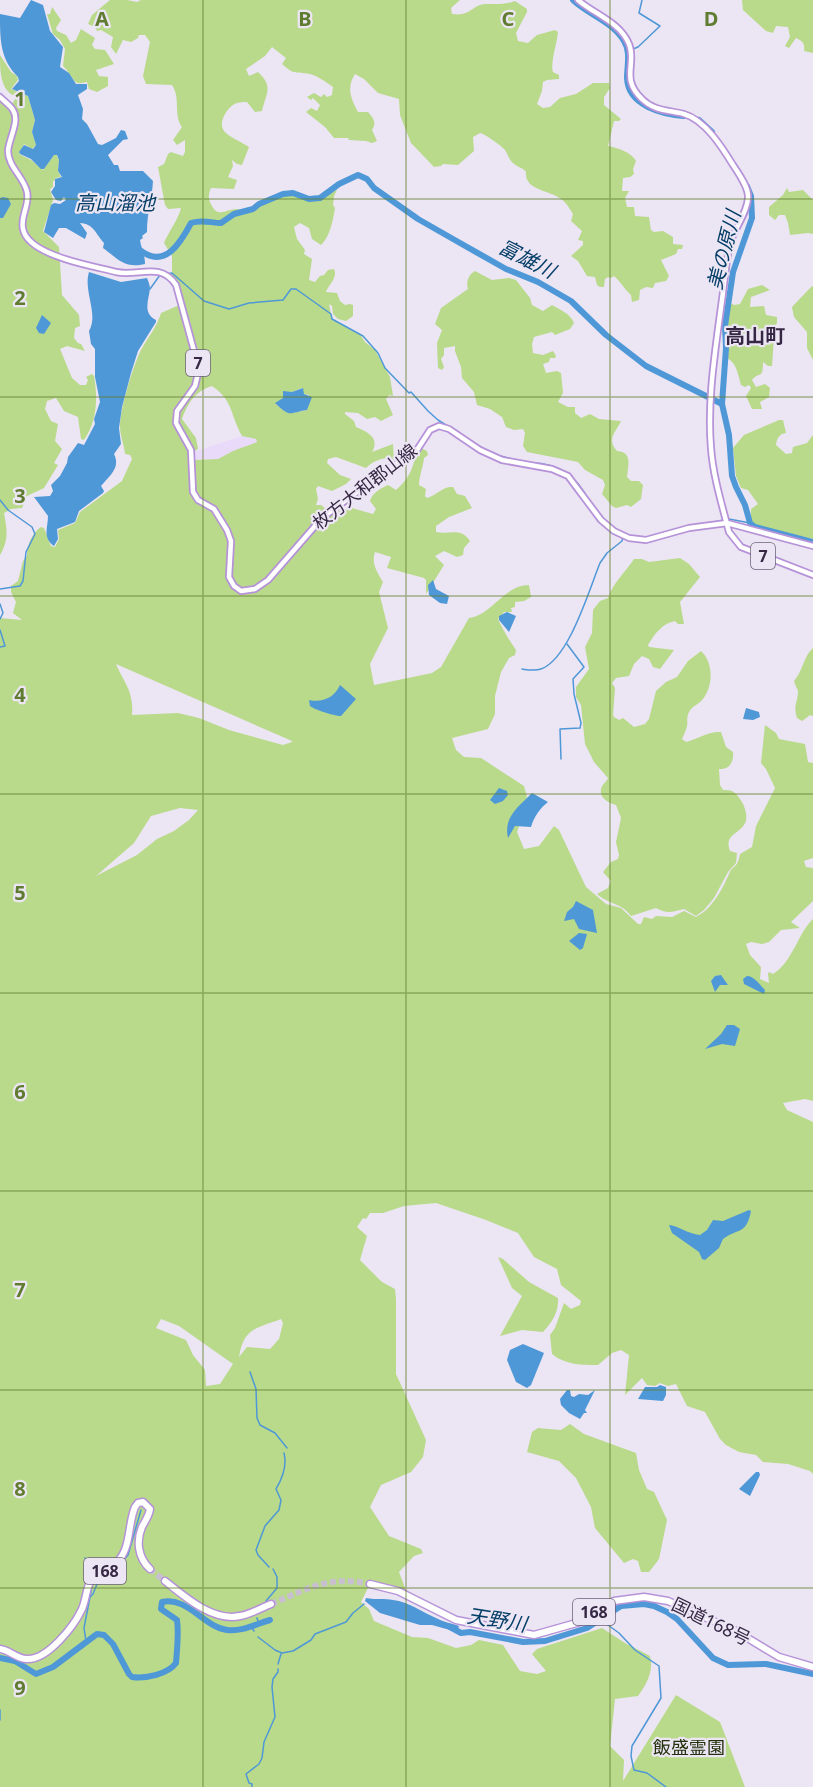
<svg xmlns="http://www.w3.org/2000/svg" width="813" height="1787" viewBox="0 0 813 1787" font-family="'Noto Sans','Noto Sans JP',sans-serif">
	<rect width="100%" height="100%" fill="#ece5f4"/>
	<!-- built -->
	<polygon fill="#e9dafa" points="242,436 256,439 258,443 233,451 218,459 194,460 193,452"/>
	<!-- green -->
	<g fill="#b9da8a" fill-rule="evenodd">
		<path d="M110,0H127L137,2L141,0H460L451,8L452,14C470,17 472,5 485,4C495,4 504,5 515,1L527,9V12L516,33L518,41L528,43L537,35L555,30L558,32C557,43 550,64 553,72L559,75V79L547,80L543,82L542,91L537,104L543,108L550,107L560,98L576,94L593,83H609L610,88L604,97V105L621,119L619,121H614L608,146C618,148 631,152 636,161L633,169L634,174L630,177L623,178L622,191H629L625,198L627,207H634L635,216L649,217L651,230L654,232L663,231L673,237V244L683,245L682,249H678L676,254L661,260L669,276L666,281L655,283L653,288L646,287L640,290L639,300L632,302L631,295C624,289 621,282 614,276L611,278L608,277L605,279L604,287H600L597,285L595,277L587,276L578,261L571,256L583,245V241L578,240L582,231L571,221L573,214C569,208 567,203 561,199C549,190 524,190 526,172C522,167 517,167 513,163C509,160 508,154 505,150C502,146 485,134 480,133L473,137L474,151L458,165L443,164L441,166L434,167L411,143L400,115L399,99L378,93L364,79L355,74C346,88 351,99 358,112H368C373,118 377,122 372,130L377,141L372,143L366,141L349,140L348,138H334L325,127L306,112L311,108L317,111L320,105L313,98L311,100L307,97L314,93L321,97L324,94L327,97L332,95L333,87C326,82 318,76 310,74C295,71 295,76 282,64L286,58L272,47L265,56L246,69L249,76L258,72C274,87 266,93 262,111L255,112L247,102C243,102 237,102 233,105C226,110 218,123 224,131C230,138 242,142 249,147L242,165L237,164L232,160L233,166L228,177L237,180L234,189L211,188C208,195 208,199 212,206C218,218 227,209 237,209C243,210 249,212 255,208C265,204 273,196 285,194C296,193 306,202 317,201C325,200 330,192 337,190L334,196L333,205L335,208C333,220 330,237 321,245L312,239L309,228L300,223L294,227L297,239L305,250L304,254L312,259L309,280L315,282L320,276L324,275L328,270L334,269C338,278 329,284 326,292L337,293L340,301L345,305L350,304L353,305V316L346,321L338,319L333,314L332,306L329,304L332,319L360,334L365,342L375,350L390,377L393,396L389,395L386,399L393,415L381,421L375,417L367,419L358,413L345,412V414L354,421L356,427C368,432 380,438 372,452L393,444L394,462L389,463L386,458C377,460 372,462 366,468L336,457L328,459L327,463L340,475L351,479L346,484L332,491L318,486L316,489L318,499L316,505H321L331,513L352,508L373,514L376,509L370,501C372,493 381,488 388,485L396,490C404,483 410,475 413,465C416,458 415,453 421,448L427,451L428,455L424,458C423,468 419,476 419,485L426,489L425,496L427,498C437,495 443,486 453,487L457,494L465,496L472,508L449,517L436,526V532C449,535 461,527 470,541L464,548L463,555L457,557L444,551L435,556L444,565L426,594V580L424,578L387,568L391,557L375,552C371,563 377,572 383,582L379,592L388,628L370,664L374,685L432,673L441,667L469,618C492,615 504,585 529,585L531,597L524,601L515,602V607L511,608L512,612H504L498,619C503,630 509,640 516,650L515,655L509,658L501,672L495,696V714L488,729L452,738L456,750L464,757L481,758L524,786L528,801L517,832L524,849L539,846L554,826L559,830L586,887L606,904L621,908L638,924H641L644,917L652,919L656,916L672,917L684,911L696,917C712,909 722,890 729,874C733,864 737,870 740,854L752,847L756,826L775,788L766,769L761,763L765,725L776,733L779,739L805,744L808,762L813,763V858L804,861L806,867L813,868V901L791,922L800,928L781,930L769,942L762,944L751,942L746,944L750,955L761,967L760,979L769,983L768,974L769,972L773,974C792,963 798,933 813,919V1101L805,1099L783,1103L787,1110L813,1122V1474L810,1471L788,1464L763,1462L756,1455L739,1452L726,1445L720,1439L705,1412L687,1406L676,1384L668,1386L660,1383L655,1386L647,1385L642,1378L625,1395L629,1355L621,1350L612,1353L598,1365C582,1365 565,1365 552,1354L550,1335L555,1328L564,1303L571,1309L580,1305L581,1301L561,1285L557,1269L534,1257L518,1233L486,1220L436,1203L404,1206L383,1213H370L366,1219L363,1218L357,1227L367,1236L360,1260L382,1282L395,1289L396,1299V1374L426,1440L423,1457L411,1472L381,1485L370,1507L389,1536L421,1549L423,1553L414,1556L399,1572L407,1593L372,1580L361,1602L369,1609L374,1621L412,1637L428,1638L456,1648L471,1645L479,1640L503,1645L520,1671L537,1674L546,1671L532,1654L537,1649L602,1628L625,1643L650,1656C654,1670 647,1684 638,1696L615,1699L610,1746L624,1760L623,1781L676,1695L720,1722L745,1787H0V618L22,620L13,613L16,602L11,592V586L18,581L23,561L27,556C27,545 32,533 41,527L44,528L51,546L55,547L59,539L58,530L75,523L80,512L122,481L132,459L130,455L125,454C124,444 120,436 120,426C120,409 133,366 141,350C148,337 157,327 161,313L184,303L179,285L172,276V256L164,243C169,231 178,220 181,208L168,209L165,205L158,167L164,164L168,154L171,152L183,156L185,152V140L177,145L173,140L182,127C173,115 181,98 172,85L146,84L143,76L150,42L145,35H139L138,38L131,42L123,40L116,54L111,47L113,37L101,30L97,31L95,27L88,24L92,15ZM212,386C233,400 230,414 242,436L256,439L257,442L233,451L218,459L194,460L193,452L198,449L196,438L182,419C188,403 195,391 212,386ZM302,388L303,394L309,395L307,410C291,413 289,416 276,404L283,398V392H292ZM116,664L292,741V742L283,745L229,730L199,718L178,713L132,715C134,691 124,683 116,664ZM180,808L198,810L189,820L174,831L157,839L137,855L96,876L134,843L151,816ZM161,1319L179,1326L233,1364L220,1384L206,1386L205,1370L193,1355L186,1340L156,1328ZM281,1319L283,1323L279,1339L270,1349L247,1347L239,1357C244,1327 256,1329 281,1319Z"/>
		<path d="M742,0H813V53L804,51C805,44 803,41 796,38L789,48L785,46L790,37L788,27L776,26L773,33L766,31L743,10Z"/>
		<path d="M52,7L61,20L56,28L57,31L66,35L71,43L76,40L81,29L95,38L92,45L95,49L105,50L114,64L96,70L99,76L108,77V86L97,92L89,89L87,82C84,82 81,84 78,83C74,83 68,70 63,66L65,49L60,40L53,34L47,14H50Z"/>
		<path d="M0,55L11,72L17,76L18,80L11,89L28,96L35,120L32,132L36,145L32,149L24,144L19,154L31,160L43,170L54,155L56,154L59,160L58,171L61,177L56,178L53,182V187L50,189L53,200L43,231L59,247L62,295L79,315L80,326L75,328L74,338L78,343L81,344L85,351L67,346L60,349L72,378L80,385H86L88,380L86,377L92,374L94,376C98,398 97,422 84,440L81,439L78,417L64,411L56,398L47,401L45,409L51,421L58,424L55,441L62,449L54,463L58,465L44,488L27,496L22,508L11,509L4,513C7,529 9,540 0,555V100L13,103L16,97C0,90 0,71 0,55Z"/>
		<polygon points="787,188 789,192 803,190 813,200 813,234 808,233 790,235 788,223 785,215 779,215 775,220 769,215 769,207 783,195"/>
		<path d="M475,271L492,280L509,278L516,280L530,298L532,305L543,311L552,305C560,310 570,313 574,323L570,329L555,335L552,332L534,337L532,344L533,353L543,355L553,351L556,356L555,358H550L549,362L543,364L546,373L557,371L561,373L563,393L558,402L568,407H575V413L581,418L590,414L599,419L621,421C616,432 606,439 617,451C633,452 628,466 627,477L631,481H639L643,485L641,499L631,507L627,505L616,508L612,506L602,494L605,485L603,480L585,470L578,462L527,452L523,446L525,433L523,429L514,430L506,427L502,417L490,409L477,405L474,392L462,378L461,367L455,351V346L444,348V355L441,359L444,367L442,370L438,368L437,343L442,330L435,324L441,308L468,289C466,282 468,275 475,271Z"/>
		<path d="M762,285L770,290L751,297L750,307L764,306L766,315L777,317V323L772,330L774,337L772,366H768L763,362C763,380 759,371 752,380L756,387L765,384L770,388L769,397L760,402L762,409H752L746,396L751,388L749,385L745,387L741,385C738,375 737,363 727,358L726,322L729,302L734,305L740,304L748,289Z"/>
		<polygon points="812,286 813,287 813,360 807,348 807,332 794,317 792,307"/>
		<path d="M779,420H783L786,433C779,434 777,438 776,445L786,454L792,453L793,447L807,443L813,435V539L764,528L751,522V509L758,504L748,490L741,488L736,476L733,448L744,435Z"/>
		<path d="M680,558L689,564L700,577L680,602L684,624H678L675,621C663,623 654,634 648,645L649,647L674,650L660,669L653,667L649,659L642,656L634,664L629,676L616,678L612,683L615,688L613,715L614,717L619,720L623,718L634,727L645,724L649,719L656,691L666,682L677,677L688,661L701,651C714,663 713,686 703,699C698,705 692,706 689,712C686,718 688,720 687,726C686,730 684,735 682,739L686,742C698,739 708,731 721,732L726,747L733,752C734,762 729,770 719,769L720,785L723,790C726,790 730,790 732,791C741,796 751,815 744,825C737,835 724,835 730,851L737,853L736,863L728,872L714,898L704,910L696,916L684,909C673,912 666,914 656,908L631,916C622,903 608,904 597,894L608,888L611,881L603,872L611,862L618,859L619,855L616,842L621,818L616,805C608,803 597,797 602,786C604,783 607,781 608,778L594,762L585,744L581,705L576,697V687L589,669L585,647L592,633L593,610L600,601L608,598C614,581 625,573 634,559H642L649,562Z"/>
		<path d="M813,648V716L810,715L802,721L797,718C793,704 798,702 798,691C797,688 795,685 794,681C803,671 803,657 813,648Z"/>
		<path d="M498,1257L503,1259L529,1282L558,1298C559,1312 552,1322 543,1332L522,1330L500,1336L522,1296L512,1288Z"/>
		<polygon points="570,1424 584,1434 636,1453 639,1470 647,1489 654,1492 667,1520 659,1559 649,1572 641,1572 638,1561 633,1559 624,1563 595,1528 591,1507 576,1478 559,1461 527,1452 532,1432 538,1428 561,1430"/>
	</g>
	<!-- water -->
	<g fill="#4f98d7">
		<path d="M31,0L43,5L50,31L63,47L60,67L69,73L76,84H87V89L78,95L83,109L82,119L87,124L98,144L102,145L116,138L121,130L125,131L128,139L123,140L108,155L114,165H118L120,171H143L153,181C152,200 147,212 147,232L142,236L143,238L140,240C141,248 145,255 145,264C125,269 118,259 103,248L104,243C95,233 94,224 80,223L87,233L85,239L66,228H59L53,238L44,232L51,205L54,203L60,204L66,200L64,197L61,201L56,200L51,192L55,186V179L62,177L58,171L59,160L57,155H54L44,169H41L31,159L20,154L19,152L24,145L33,149L36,145L32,132L35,120L28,96L12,89L19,81L18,77C0,59 0,40 0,14L20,18Z"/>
		<polygon points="3,197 8,198 11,204 3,218 0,218 0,198"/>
		<path d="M89,272L121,282L147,278C148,280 150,286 150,288C149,300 142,313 156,320V322L138,351L131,373L122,407L119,428L121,444L114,454C121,468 109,476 101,486L104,491L103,493L79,511L75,522L57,529L58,539L54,546C42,537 48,528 48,516L34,497L50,496L53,491L51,485L60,476L67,463L68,457L78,443L84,445L95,424L94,419L100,402L95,377V349L91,344L89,331C99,314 83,291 89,272Z"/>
		<polygon points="42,315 51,323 44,334 39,333 36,328"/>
		<path d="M303,388L304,394L312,397L307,410C288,413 291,418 275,403L283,398V391L292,392Z"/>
		<polygon points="433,580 436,589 449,596 447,604 440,603 429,595 428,585"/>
		<polygon points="507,612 516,616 509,632 499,620 499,616"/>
		<path d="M340,685L356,699L341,716C335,716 315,710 310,706L309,700C322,703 334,698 340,685Z"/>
		<polygon points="746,708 759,712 760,717 753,720 743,719"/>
		<polygon points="499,788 507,791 508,795 503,801 495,804 490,800"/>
		<path d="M532,793L548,802C540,808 534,817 531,827L515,826L508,838C503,816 520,806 532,793Z"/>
		<polygon points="576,901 593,910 597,933 579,929 574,919 564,921 567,912 573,907"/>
		<polygon points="579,933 587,934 583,948 580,950 569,941"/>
		<polygon points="721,975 728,985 720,985 715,992 711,981 715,976"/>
		<path d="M747,976C754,976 760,985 765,990L764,994L744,984L743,979Z"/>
		<polygon points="727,1025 734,1025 740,1029 735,1046 722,1044 705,1049 721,1034"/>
		<path d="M749,1210L751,1211C746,1235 740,1227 723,1239L719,1248L705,1260L702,1259L699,1252L672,1233L669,1225C677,1225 688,1234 700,1235L707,1230L713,1220L723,1221Z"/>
		<polygon points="523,1344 544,1353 531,1385 527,1388 516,1382 507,1360 510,1350"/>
		<polygon points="660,1385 666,1387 666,1395 663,1401 638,1399 645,1387 657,1387"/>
		<polygon points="567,1390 570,1390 571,1396 574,1397 579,1394 588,1395 595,1390 585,1410 587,1413 584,1413 580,1419 569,1413 561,1405 560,1399"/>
		<polygon points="756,1472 759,1472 760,1475 750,1496 739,1489"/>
		<path d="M366,1598C376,1600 385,1598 393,1600C409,1602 422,1612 436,1618C443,1622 451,1623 459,1626L457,1632L432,1625H420L380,1613L365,1601Z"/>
	</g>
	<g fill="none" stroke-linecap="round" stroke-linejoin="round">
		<!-- stream -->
		<g stroke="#4f98d7" stroke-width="1.5">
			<polyline points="628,51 638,47 660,26 639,13 642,0"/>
			<polyline points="167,274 172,273 204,301 229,309 249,303 283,300 291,289 296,289 331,314 332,319 363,336 378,353 385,368 409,393 411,392 428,411 438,420 487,451"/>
			<polyline points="150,289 160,275"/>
			<polyline points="497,455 519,461"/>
			<path d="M529,463C558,462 577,476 589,501"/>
			<polyline points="0,500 8,510 32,527 35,534 26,552 23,581 20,586 0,589"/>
			<polyline points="610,525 621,532"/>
			<polyline points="674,530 729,519 750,523"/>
			<polyline points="0,604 3,613 0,619"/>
			<polyline points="0,630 5,646 0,647"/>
			<path d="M522,669C529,670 535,671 541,669C569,659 589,590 600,563L607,553L622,541L623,537"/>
			<polyline points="561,759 560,729 580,728 581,723 574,694 573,679 584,667 567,644"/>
			<polyline points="250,1372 256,1389 257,1418 260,1425 275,1433 287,1448"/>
			<polyline points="85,1558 91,1576"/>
			<path d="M269,1567L258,1555L256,1550L265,1526L279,1510L281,1500L276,1489C282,1479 287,1465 284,1453"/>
			<polyline points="90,1597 93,1594 97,1584 117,1568 128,1555 141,1510"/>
			<polyline points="266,1601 277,1588 277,1577 273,1569"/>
			<polyline points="257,1618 259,1624"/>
			<polyline points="601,1620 619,1633 635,1650 659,1666 661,1698 632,1746 631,1756 634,1770 647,1773 666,1787"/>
			<polyline points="251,1626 254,1631"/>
			<polyline points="258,1637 275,1650 282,1653 293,1651 311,1640 315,1634 346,1622 353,1613 364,1604"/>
			<polyline points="86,1641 84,1628 93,1581"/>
			<polyline points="278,1664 281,1654"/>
			<polyline points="0,1710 0,1720"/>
			<polyline points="252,1787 252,1784 249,1783 246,1774 259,1764 262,1758 264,1742 275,1717 272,1687 273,1679 278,1672 278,1669"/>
		</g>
		<!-- river -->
		<g stroke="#4f98d7" stroke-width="6">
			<path d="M573,0C589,15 613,22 624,41C631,52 627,66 627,78C628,106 662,114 684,116"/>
			<polyline points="699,120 712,132"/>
			<polyline points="747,186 751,196 752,218 733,272 725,326 726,348 722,404 729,435 732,476 736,487 745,505 750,523 755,527 813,542"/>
			<path d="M140,250C165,270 181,242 191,223C202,219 211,223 221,223L234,214L253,209L259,204L283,194L293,193L309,199L320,198L339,184L358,175L367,179L374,188L418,219L453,239L506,269L538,282L571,301L606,335L646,366L722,404"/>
			<polyline points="450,1627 461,1633 470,1632 523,1642 545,1641 587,1628 621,1606 644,1604 654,1606 667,1612 677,1619 713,1658 728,1665 766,1664 813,1674"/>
			<path d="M0,1658L15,1661L36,1674L53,1667L97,1634L104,1635L113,1644L129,1674L132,1677C146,1679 168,1674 176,1663C177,1649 179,1633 177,1620L161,1609L162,1602C187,1596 204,1627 227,1630C242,1632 256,1624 270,1620"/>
		</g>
		<!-- highway-tunnel -->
		<g stroke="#c8bfd1" stroke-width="6" stroke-dasharray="6 3" stroke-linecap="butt">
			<polyline points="150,1569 165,1581"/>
			<path d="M271,1604C308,1589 328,1575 370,1584"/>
		</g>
		<!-- major casing -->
		<g stroke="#b693d8" stroke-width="8">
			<g id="major">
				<path d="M578,0C594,14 620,22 629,44C637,64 620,78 642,99C654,111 668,110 684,114C705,120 722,147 733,165C739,174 749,188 748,198C747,216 731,231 729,249C725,268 724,288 721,307C715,353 707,401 711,448C713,476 722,505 729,532L741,547L813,575"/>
				<path d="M0,97C4,101 10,105 13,110C20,121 9,138 8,151C8,167 24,177 27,192C30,205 20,216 23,229C28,256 94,266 116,272C138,277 160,261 176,285L199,369L195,386L177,411L176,423L191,450L193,492L198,500L214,509L227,530L231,541L229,577L234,586L241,591L255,589L268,580L322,518L389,468L408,458L417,450L430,430L439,426L449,429L480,450L502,460L552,469L568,476L601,520L614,531L629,538L646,540L689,528L727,523L813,546"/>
			</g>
		</g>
		<!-- highway casing -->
		<g stroke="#b693d8" stroke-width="9">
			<g id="highway">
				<path d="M165,1581C185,1597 213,1622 240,1616C251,1614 261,1608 271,1604"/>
				<polyline points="370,1584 398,1591 456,1620 534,1635 580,1622 614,1601 644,1597 668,1601 736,1631 779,1657 813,1667"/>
				<path d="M0,1649C9,1650 16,1658 26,1659C47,1661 74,1626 82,1609C86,1600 86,1590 90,1582C96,1572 112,1570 119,1560C131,1546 128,1523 135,1507L138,1503L143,1502L150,1509C149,1516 145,1521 142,1527C136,1541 138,1558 150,1569"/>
			</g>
		</g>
		<!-- major -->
		<use href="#major" stroke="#fff" stroke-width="4.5"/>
		<!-- highway -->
		<use href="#highway" stroke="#fff" stroke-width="6"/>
	</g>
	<!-- grid -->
	<path fill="none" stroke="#5f7c30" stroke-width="1.5" stroke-opacity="0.55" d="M203,0V1787M406,0V1787M610,0V1787M0,199H813M0,397H813M0,596H813M0,794H813M0,993H813M0,1191H813M0,1390H813M0,1588H813"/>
	<g text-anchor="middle" stroke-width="4.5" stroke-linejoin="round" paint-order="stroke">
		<!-- shield labels -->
		<g fill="#ece5f4" stroke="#6d6179" stroke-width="1.5">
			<rect x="186" y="350" width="24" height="26" rx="4.5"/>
			<rect x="751" y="543" width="24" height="26" rx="4.5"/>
			<rect x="84" y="1558" width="42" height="26" rx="4.5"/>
			<rect x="573" y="1599" width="42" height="26" rx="4.5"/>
		</g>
		<g font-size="16" font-weight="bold" fill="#362844">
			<text x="198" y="369">7</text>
			<text x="763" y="562">7</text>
			<text x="105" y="1577">168</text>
			<text x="594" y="1618">168</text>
		</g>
		<!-- street labels -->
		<g font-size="18" fill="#362844" stroke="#ece5f4">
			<text transform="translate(365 487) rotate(-38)" y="6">枚方大和郡山線</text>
			<text transform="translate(711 1622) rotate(26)" y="6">国道168号</text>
		</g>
		<!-- park labels -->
		<g font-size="18" fill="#22300b" stroke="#ece5f4">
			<text x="689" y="1754">飯盛霊園</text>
		</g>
		<!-- water labels -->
		<g font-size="20" font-style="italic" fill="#043e67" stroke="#ece5f4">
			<text x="115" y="210">高山溜池</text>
			<text transform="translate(724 250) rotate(-76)" y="7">美の原川</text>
			<text transform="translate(527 259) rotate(27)" y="7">富雄川</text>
			<text transform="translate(497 1620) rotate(9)" y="7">天野川</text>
		</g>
		<!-- neighbourhood labels -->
		<g font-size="20" font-weight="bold" fill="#362844" stroke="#ece5f4">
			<text x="755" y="343">高山町</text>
		</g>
	</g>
	<g font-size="20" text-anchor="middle" font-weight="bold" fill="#5f7c30" stroke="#ece5f4" stroke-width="4.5" stroke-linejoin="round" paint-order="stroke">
		<text x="102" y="26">A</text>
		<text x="305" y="26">B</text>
		<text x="508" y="26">C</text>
		<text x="711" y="26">D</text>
		<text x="20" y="106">1</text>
		<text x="20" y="305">2</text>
		<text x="20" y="503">3</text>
		<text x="20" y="702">4</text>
		<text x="20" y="900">5</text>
		<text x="20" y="1099">6</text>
		<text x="20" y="1297">7</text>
		<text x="20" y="1496">8</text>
		<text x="20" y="1695">9</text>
	</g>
</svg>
